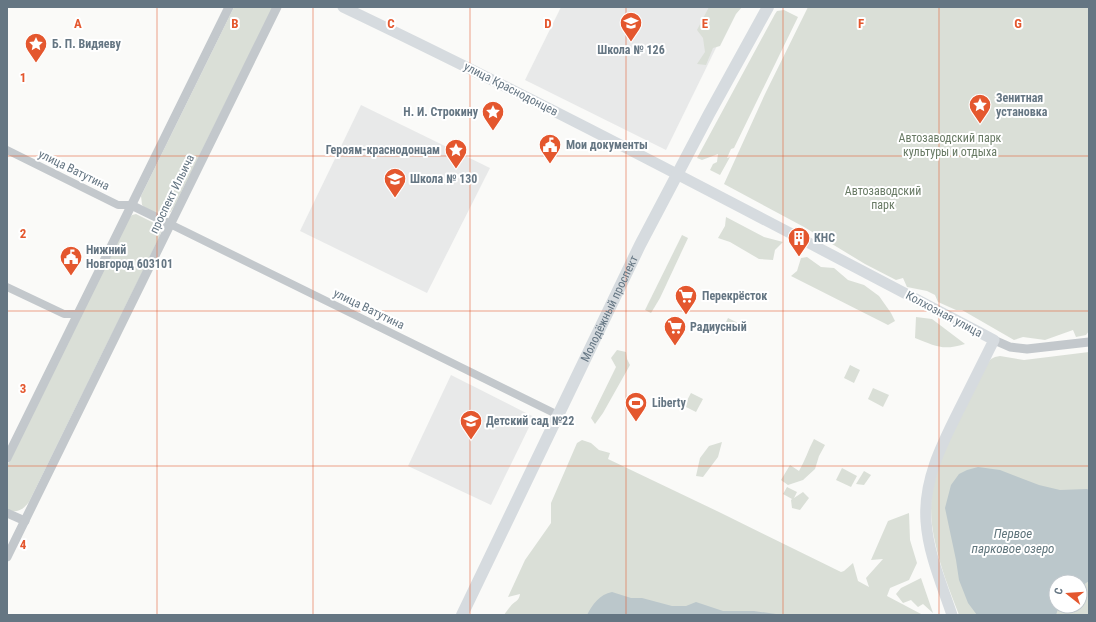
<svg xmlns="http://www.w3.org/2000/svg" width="1096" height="622" viewBox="0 0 1096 622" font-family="'Roboto Condensed',sans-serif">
	<rect width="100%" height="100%" fill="#fafaf8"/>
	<!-- built -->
	<g fill="#e8e9e9">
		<polygon points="561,7 736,7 666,150 525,80"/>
		<polygon points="361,105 490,168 427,293 300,231"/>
		<polygon points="451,375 534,417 491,505 408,466"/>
	</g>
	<!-- green -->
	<g fill="#dadfd7" fill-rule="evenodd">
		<path d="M234,7H273L174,207C172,210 170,213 167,215C161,218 147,209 142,205L141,196Z"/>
		<polygon points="709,7 742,7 736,14 720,46 713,48 706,65 697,64 705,52 703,38 697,30"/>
		<polygon points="808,7 1089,7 1089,331 1086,335 1076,337 1073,330 1045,340 1023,337 1014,340 962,310 956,310 938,302 935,295 927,291 907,287 903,278 896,280 865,264 804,227 724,184 765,94"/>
		<polygon points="784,10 798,17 734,148 731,149 727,158 730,157 720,175 710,170 713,164 717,162 718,154 702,160 697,158 775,14 777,11"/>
		<path d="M136,214L156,224L161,230L160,236L29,502C23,510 16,514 7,509V466L128,219L132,215Z"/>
		<polygon points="726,217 764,237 783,242 775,250 773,260 759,259 730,242 718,238 725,226"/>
		<polygon points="682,235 688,238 660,298 651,313 645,310"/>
		<polygon points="807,257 821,267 834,268 848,280 864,285 879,296 891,313 895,321 888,325 791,276 797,271 801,258"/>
		<path d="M916,317L932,319L965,344C942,351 936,346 915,338Z"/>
		<polygon points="728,318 738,323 733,333 723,328"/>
		<polygon points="617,350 626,352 627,359 630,365 603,413 595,424 591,418 616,367 611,358"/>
		<path d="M1089,352V615H959C950,591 940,567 935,542C931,524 929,502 934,484C944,442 968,403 987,364L991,359L995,357L1000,356L1024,360ZM1056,582H1080V606H1056Z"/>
		<polygon points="850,365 860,370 854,383 844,378"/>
		<polygon points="873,388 889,395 883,407 868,399"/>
		<polygon points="691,393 703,399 696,412 684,406"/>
		<path d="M814,439L825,445L819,456L815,469L803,480L788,485L781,480L790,465L799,471C805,461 808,450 814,439Z"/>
		<path d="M582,440L591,443L599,450L610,453L608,459L719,512L841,572L844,571L853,563L858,581L869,587L866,578L883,559L871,560L888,521L909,513L910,540L917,563L909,580L890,588L887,596L923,615H504C506,612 508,609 510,607C514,601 519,602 520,594L508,597L525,560L551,523V503L577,443Z"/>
		<polygon points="722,442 718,457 703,477 696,476 700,458 709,446"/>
		<polygon points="842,468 857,476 851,487 836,480"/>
		<polygon points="864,471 871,475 864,485 856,484"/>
		<polygon points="787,487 797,492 794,498 803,492 809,498 800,510 792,508 791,500 792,499 783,494"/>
		<polygon points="921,578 933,613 923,604 918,607 911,600 903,603 896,594 901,588"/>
	</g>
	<!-- water -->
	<g fill="#bbc7cb">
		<polygon points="978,467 1000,470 1039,485 1060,490 1087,489 1089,490 1089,581 1080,587 1080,582 1056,582 1056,606 1059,606 1056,615 977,615 968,603 959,580 956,560 945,508 951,485 959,474 967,470"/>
		<path d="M612,592L631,598H642L672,606H686L696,602L723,611H754L783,615H587C592,605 600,594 612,592Z"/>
	</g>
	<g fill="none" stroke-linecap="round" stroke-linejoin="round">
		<!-- minor -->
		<g stroke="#c3c8cc" stroke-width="8">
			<polyline points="7,150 118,205 131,205"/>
			<polyline points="170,224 558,415"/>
			<polyline points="7,287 64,314 78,314"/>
		</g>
		<!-- tertiary -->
		<g stroke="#c3c8cc" stroke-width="9">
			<polyline points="131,205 170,224"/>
			<polyline points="994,340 1010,347 1027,349 1089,342"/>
			<polyline points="7,458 229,7"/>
			<polyline points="7,513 25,521"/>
			<polyline points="7,557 277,7"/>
		</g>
		<!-- secondary -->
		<path stroke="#d6dbdf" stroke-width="11" d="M343,7C563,112 778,227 994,340C983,362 972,384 961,406C943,442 923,479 926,521C928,553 942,585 952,615"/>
		<!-- primary -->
		<path stroke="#d6dbdf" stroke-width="12" id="s1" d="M462,615L640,245L709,114L768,7"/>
	</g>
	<!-- grid -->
	<path fill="none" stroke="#e4572e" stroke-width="1" stroke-opacity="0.55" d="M157,7V615M313,7V615M470,7V615M626,7V615M783,7V615M939,7V615M7,156H1089M7,311H1089M7,466H1089"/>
	<!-- icons -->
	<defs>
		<g id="school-pin" transform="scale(1.15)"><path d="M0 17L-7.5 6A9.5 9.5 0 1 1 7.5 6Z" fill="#e4572e" stroke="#fff"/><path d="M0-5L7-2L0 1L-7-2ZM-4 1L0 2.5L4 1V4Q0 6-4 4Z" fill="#fff"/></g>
		<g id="sight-pin" transform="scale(1.15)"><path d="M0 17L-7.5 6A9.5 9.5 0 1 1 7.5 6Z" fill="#e4572e" stroke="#fff"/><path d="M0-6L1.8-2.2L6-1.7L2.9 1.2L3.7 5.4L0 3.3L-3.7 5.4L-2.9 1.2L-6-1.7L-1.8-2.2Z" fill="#fff"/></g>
		<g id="civic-pin" transform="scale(1.15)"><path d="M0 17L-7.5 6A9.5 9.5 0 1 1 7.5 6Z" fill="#e4572e" stroke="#fff"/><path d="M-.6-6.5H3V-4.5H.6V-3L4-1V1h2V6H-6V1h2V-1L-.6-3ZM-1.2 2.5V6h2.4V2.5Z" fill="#fff"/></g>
		<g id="building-pin" transform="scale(1.15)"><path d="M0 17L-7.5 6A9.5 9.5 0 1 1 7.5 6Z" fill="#e4572e" stroke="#fff"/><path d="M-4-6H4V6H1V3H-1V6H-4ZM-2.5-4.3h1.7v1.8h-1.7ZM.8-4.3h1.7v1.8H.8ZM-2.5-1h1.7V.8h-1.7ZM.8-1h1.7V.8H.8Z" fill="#fff"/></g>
		<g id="supermarket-pin" transform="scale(1.15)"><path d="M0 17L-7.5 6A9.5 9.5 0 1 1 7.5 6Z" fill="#e4572e" stroke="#fff"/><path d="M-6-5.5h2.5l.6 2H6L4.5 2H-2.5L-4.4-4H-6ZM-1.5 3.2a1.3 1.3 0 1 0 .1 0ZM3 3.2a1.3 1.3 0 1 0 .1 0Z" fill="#fff"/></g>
		<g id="stadium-pin" transform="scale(1.15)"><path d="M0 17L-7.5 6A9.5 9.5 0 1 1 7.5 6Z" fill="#e4572e" stroke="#fff"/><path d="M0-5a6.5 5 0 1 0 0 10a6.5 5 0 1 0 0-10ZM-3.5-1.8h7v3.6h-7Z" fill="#fff"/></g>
	</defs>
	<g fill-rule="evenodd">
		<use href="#school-pin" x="631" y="23"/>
		<use href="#sight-pin" x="36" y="44"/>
		<use href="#sight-pin" x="980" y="105"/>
		<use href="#sight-pin" x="493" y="112"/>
		<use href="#civic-pin" x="550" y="145"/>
		<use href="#sight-pin" x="456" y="150"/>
		<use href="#school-pin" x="395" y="179"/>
		<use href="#building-pin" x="799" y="238"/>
		<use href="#civic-pin" x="71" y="257"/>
		<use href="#supermarket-pin" x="686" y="296"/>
		<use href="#supermarket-pin" x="675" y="327"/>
		<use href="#stadium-pin" x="636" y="403"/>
		<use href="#school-pin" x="471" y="421"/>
	</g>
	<g text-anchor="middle" stroke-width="4" stroke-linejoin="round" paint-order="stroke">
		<!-- poi labels -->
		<g font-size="12" font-weight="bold" fill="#657683" stroke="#fff" text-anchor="start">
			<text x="52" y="48">Б. П. Видяеву</text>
			<text x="631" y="54" text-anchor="middle">Школа № 126</text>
			<text x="996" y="102">Зенитная<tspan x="996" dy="14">установка</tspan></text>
			<text x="478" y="116" text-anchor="end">Н. И. Строкину</text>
			<text x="566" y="149">Мои документы</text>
			<text x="440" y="154" text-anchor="end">Героям-краснодонцам</text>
			<text x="410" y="183">Школа № 130</text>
			<text x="814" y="242">КНС</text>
			<text x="86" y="254">Нижний<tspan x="86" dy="14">Новгород 603101</tspan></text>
			<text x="702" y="300">Перекрёсток</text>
			<text x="690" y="331">Радиусный</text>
			<text x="652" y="407">Liberty</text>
			<text x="486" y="425">Детский сад №22</text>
		</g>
		<!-- street labels -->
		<g font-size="12" fill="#657683" stroke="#fff">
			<text transform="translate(511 89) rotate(27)" y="4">улица Краснодонцев</text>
			<text transform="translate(74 170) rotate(26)" y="4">улица Ватутина</text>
			<text transform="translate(172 194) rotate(-64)" y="4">проспект Ильича</text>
			<text dy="4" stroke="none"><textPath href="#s1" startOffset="340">Молодёжный проспект</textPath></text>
			<text transform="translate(369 309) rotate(26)" y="4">улица Ватутина</text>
			<text transform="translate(944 314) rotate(28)" y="4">Колхозная улица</text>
		</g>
		<!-- park labels -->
		<g font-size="12" fill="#687a64" stroke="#fff">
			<text x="950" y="142">Автозаводский парк<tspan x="950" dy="14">культуры и отдыха</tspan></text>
			<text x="883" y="195">Автозаводский<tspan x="883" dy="14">парк</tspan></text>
		</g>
		<!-- water labels -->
		<g font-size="13" font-style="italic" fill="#60757c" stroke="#fff">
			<text x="1013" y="538">Первое<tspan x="1013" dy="15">парковое озеро</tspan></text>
		</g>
	</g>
	<g font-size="13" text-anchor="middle" font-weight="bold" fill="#e4572e" stroke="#fff" stroke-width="4" stroke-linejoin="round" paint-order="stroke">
		<text x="78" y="28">A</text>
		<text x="235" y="28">B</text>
		<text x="391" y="28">C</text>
		<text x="548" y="28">D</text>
		<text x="705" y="28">E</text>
		<text x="861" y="28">F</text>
		<text x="1018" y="28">G</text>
		<text x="23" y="82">1</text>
		<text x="23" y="238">2</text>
		<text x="23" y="393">3</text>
		<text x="23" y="549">4</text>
	</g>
	<!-- border -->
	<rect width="1096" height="622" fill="none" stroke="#657683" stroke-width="16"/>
	<!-- north arrow -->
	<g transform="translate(1068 594) rotate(287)"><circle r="19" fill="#ffffff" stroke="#c1c8cd"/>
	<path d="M0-3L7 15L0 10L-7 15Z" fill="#e4572e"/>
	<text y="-6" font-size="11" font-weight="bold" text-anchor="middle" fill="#657683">С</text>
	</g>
</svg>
